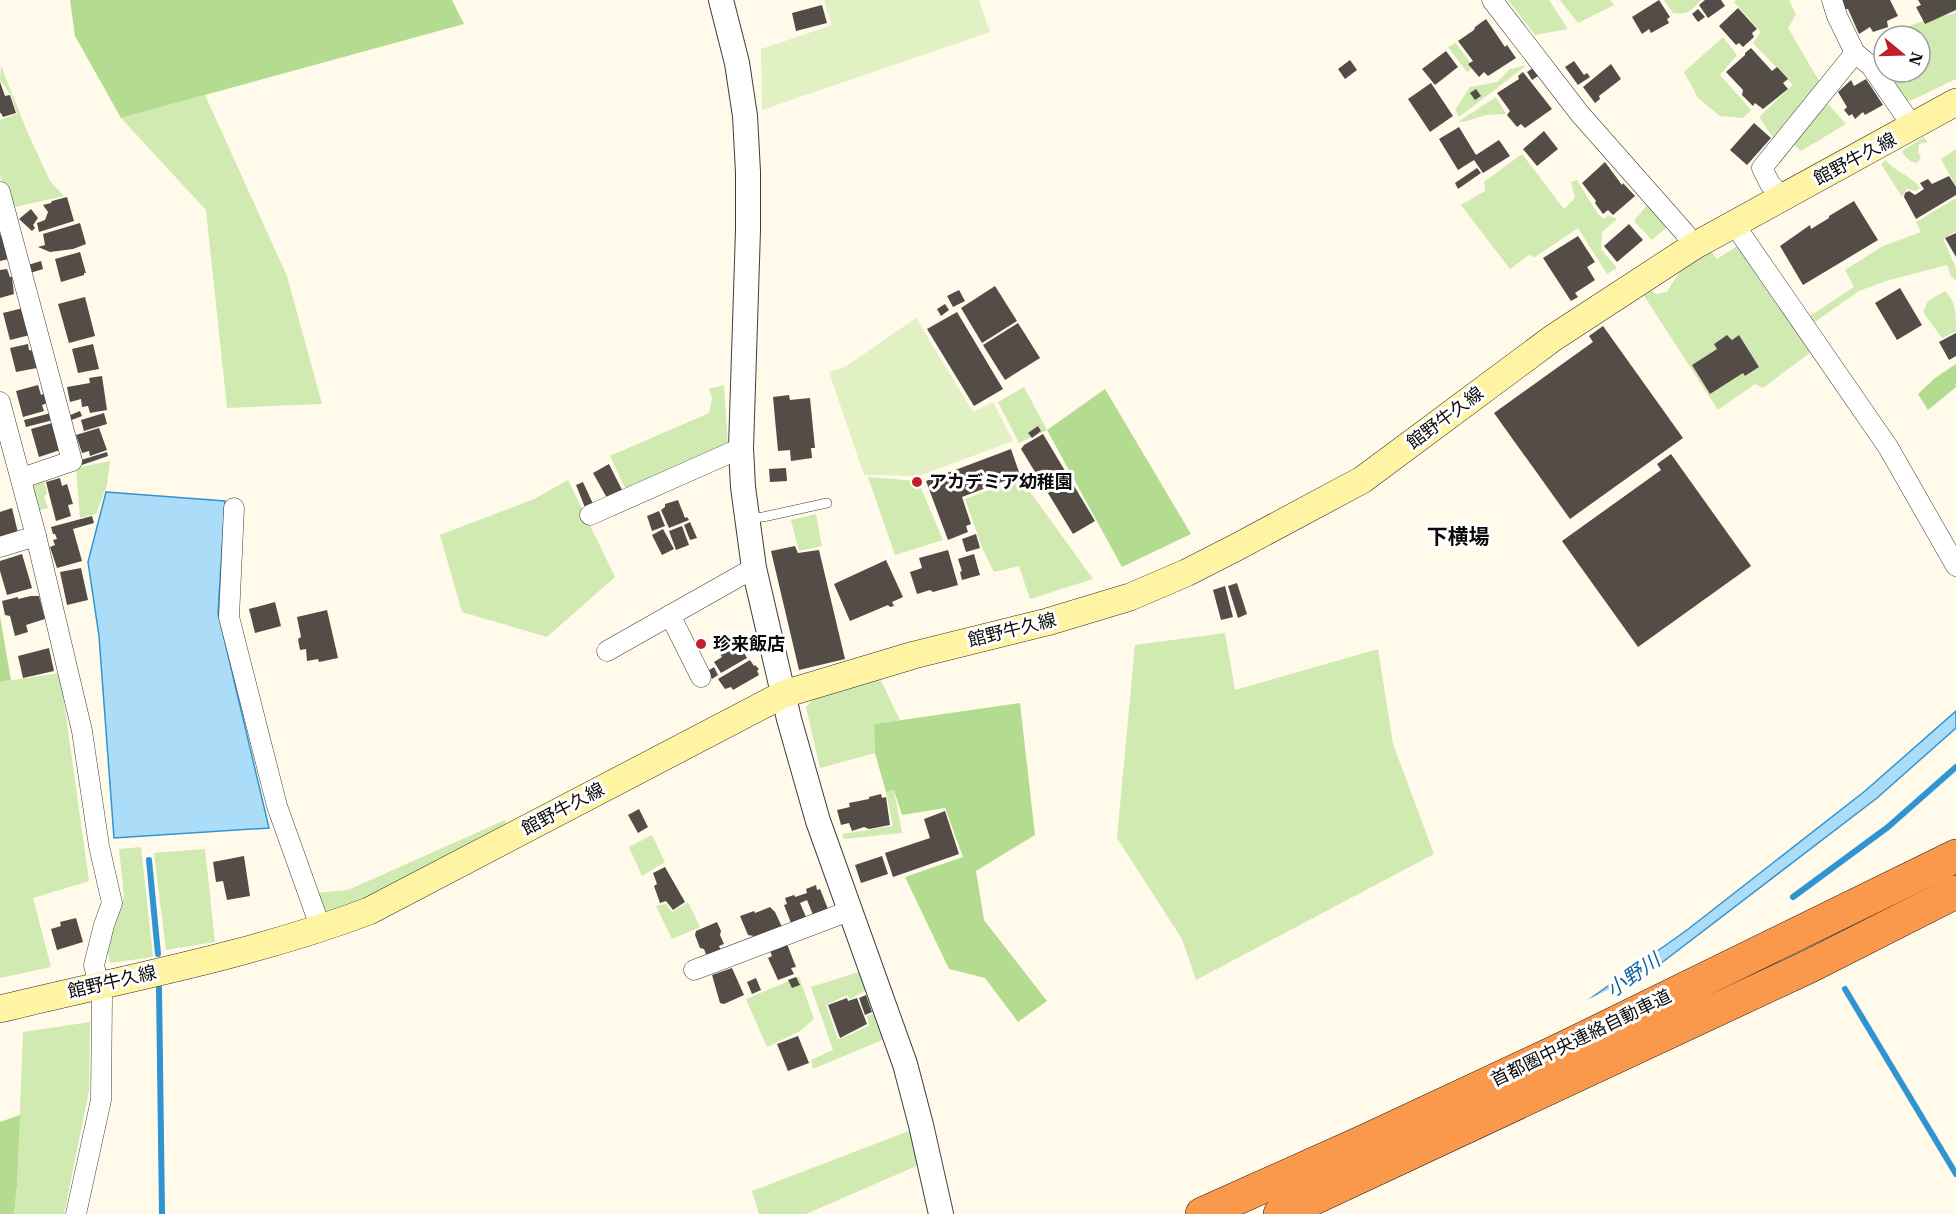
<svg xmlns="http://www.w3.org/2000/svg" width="1956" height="1214" viewBox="0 0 1956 1214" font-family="'IBM Plex Serif','Noto Sans JP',serif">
	<rect width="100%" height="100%" fill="#fffae9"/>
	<!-- green -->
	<g fill="#d0eab2" fill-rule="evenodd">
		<polygon points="1508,0 1549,0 1568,29 1535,35"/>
		<polygon points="1560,0 1610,0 1614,5 1578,23"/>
		<path d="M1664,0H1701C1691,11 1688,15 1673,13Z"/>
		<polygon points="1736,0 1789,0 1796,14 1788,28 1822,86 1776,142 1759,117 1793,85 1753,43 1761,32 1734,2"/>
		<path d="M1956,13V79L1910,101L1900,96L1875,59V51L1884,43V72H1920V36H1893C1910,22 1935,18 1956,13Z"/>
		<polygon points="1723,37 1737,55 1720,75 1751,110 1743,118 1720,116 1698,98 1684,72"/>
		<polygon points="1456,43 1473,67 1467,72 1448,47"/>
		<polygon points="1527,65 1459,117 1455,110 1470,87 1497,82 1510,69"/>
		<polygon points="1,66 27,131 50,181 64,196 11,208 0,175 0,120 17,114 11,95 0,80"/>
		<polygon points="205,95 287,276 322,404 227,408 206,210 121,118"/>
		<polygon points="1496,97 1506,114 1486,115 1464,122 1459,121"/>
		<polygon points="1828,104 1846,124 1801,151 1791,142"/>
		<path d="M1924,137L1928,142L1919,144L1918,152L1921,158L1917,163C1910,162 1905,158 1902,151Z"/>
		<polygon points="1956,149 1956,187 1941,159"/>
		<polygon points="1522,154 1564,209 1575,198 1571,182 1577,180 1597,213 1604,219 1608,215 1617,219 1602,232 1601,249 1617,268 1607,274 1578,228 1535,257 1529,255 1510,269 1461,205 1485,191 1484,182"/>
		<path d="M1886,160C1895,172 1912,176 1920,188L1916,191L1907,189L1902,197L1881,164Z"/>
		<polygon points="1956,198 1956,231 1943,239 1956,268 1956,281 1951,276 1947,265 1886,281 1859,291 1812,324 1810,316 1854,287 1845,270 1883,246 1921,232 1916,222"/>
		<polygon points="1647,205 1667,227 1652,240 1634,221"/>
		<path d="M1739,245L1815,349L1763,388L1755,384L1718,410L1639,288L1643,284L1656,294L1667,292C1678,273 1688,258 1707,246L1717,259ZM1739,335L1759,367L1746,376L1743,373L1710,394L1692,365L1717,349L1714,343L1726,336L1732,340Z"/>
		<path d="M1945,291C1956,301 1956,315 1956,331L1942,338L1923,312L1928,301Z"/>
		<polygon points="724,385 728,445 626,490 610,456 709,413 712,398 709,389"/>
		<polygon points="1024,387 1047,430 1019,443 998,402"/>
		<polygon points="110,461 107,485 96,514 80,518 76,468"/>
		<polygon points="868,477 918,481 943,540 895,555"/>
		<polygon points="51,478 44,481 47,493 44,497 48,508 37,511 31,488 35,481"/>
		<polygon points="1020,478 1093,579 1030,599 1019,566 994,572 983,550 965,499"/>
		<polygon points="568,480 615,577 547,637 462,612 440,535 534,499"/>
		<polygon points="816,514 822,546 799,551 791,520"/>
		<polygon points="1225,633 1235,690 1378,649 1393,744 1434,854 1196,980 1182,939 1117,838 1135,645"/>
		<polygon points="60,673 89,881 33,898 51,967 0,978 0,682"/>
		<polygon points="879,677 900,720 874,724 875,753 820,768 806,707 819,693"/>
		<polygon points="894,790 902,833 844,839 842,834 893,826 886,792"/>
		<polygon points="505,820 508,829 363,906 321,919 316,893 348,890"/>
		<polygon points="652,835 665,862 642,876 629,847"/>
		<polygon points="141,847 153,957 110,963 107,948 124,896 119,849"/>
		<polygon points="205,849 215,942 166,950 154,853"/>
		<polygon points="688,902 700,927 672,939 656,906 666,904 672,912"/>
		<path d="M859,972L867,990L850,999L847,995L826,1005L838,1039C850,1036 858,1030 869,1026L867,1016L876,1013L887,1038L813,1069L811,1060L833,1050L811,987Z"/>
		<polygon points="799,977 814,1019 800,1031 767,1047 746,999"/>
		<polygon points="90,1022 89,1091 64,1214 14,1214 17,1186 23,1032"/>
		<polygon points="914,1129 921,1164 806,1214 759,1214 752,1191"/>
	</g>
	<!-- forest -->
	<g fill="#b4dc91">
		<polygon points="70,0 452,0 464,24 121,118 75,36"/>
		<polygon points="1956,364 1956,387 1928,410 1918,394 1935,378"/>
		<polygon points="1105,389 1191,534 1122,567 1047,430"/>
		<polygon points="0,617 11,680 0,682"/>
		<polygon points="1020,703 1035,835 976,871 984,920 1047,1001 1018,1022 985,978 949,969 905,877 963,857 945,808 902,815 894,790 886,792 875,753 874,724"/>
		<polygon points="20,1115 17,1186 14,1214 0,1214 0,1122"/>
	</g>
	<!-- pitch -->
	<g fill="#e2f1c4">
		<polygon points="826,0 979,0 990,32 762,110 761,49 832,25 824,1"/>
		<polygon points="916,318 973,412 993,402 1013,441 919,476 864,475 829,372 845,367"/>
	</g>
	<!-- water -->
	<g fill="#acddf8" stroke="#3094d2" stroke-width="1.5">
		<polygon points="106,492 225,501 218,613 269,828 114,838 99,636 88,562"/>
		<polygon points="1956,711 1956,728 1877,798 1647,974 1357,1164 1687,930 1865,791"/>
	</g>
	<!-- pier -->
	<polygon fill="#fffae9" points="1670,961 1533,1059 1356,1162 1580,1003"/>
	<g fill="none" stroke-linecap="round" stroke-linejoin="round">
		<!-- stream -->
		<g stroke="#3094d2" stroke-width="6">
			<polyline points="149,860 158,954"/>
			<polyline points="1793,897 1888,827 1956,767"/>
			<polyline points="159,988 162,1214"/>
			<polyline points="1845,989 1956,1174"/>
		</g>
	</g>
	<!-- building -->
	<g fill="#544c47">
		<polygon points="1659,0 1670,17 1667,19 1669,23 1651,33 1649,29 1642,34 1632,17"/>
		<polygon points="1705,0 1721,0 1725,6 1708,18 1699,5"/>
		<polygon points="1841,0 1890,0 1898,16 1887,21 1888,27 1873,32 1870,27 1859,34 1848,9 1845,9"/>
		<polygon points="1918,0 1956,0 1956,10 1925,24 1916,7 1921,5"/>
		<polygon points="822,5 827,23 796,31 792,13"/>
		<polygon points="1738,8 1757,29 1752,33 1754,37 1743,47 1739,43 1736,45 1719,26"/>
		<polygon points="1698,9 1705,17 1698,22 1692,14"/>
		<polygon points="1486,19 1505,47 1507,45 1516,58 1488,76 1484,72 1479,77 1468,64 1473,61 1458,41 1474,30 1475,27"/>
		<polygon points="1751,48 1772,71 1777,67 1788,79 1783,83 1788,89 1763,109 1755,103 1753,106 1742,95 1743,90 1726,72 1745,55 1745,53"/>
		<polygon points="1446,51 1458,67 1435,85 1422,69"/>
		<polygon points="1350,60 1357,70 1345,79 1338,69"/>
		<polygon points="1574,61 1584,75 1587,73 1590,77 1578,85 1565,67"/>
		<polygon points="1611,64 1621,79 1599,96 1600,99 1595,103 1583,87"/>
		<polygon points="1533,68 1538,76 1532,80 1527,72"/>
		<polygon points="1523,72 1552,109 1525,128 1521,124 1517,127 1507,115 1510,111 1497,93 1519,79 1518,76"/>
		<polygon points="1866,79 1883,105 1865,115 1863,112 1855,119 1852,114 1849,116 1844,110 1847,107 1838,92 1851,80 1854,86"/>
		<polygon points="0,82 5,96 10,95 16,113 3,117 1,113 0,113"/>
		<polygon points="1431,83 1453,116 1430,132 1408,99"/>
		<polygon points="1476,89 1481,96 1475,100 1470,93"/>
		<polygon points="1754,123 1771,138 1747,165 1730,150"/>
		<polygon points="1459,127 1476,155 1499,140 1510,156 1483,173 1474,160 1458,170 1439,139"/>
		<polygon points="1544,131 1558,149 1537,166 1523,149"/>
		<polygon points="1605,162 1622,185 1623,183 1635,196 1613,215 1608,210 1603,214 1595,203 1596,201 1582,183"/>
		<polygon points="1477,168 1481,173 1458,189 1455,183"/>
		<polygon points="1949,176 1956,187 1956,195 1916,219 1904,197 1905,193 1909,191 1915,195 1924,189 1920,183 1928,179 1932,184"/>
		<polygon points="67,197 74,221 39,232 37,223 45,220 48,212 43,205 51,203 52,201"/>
		<polygon points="1854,201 1878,240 1803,285 1780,246 1810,225 1811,229 1829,218 1829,216"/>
		<polygon points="31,209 38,218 33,225 35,228 32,231 19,219"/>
		<polygon points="80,223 86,244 73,249 50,252 38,247 45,245 43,234"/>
		<polygon points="1629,224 1643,240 1617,262 1604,246"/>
		<polygon points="1956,233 1956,257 1945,238"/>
		<polygon points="2,234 9,259 0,261 0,235"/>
		<polygon points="1578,236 1595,262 1587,267 1595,280 1575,293 1578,297 1571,301 1543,258"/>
		<polygon points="80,252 86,273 84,273 84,275 61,282 55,259"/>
		<polygon points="41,261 43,269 30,273 28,265"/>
		<polygon points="7,269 10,277 12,277 14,294 0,298 0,270"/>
		<polygon points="995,286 1017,321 982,343 961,308"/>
		<polygon points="1900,288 1922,325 1897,340 1875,303"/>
		<polygon points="959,290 965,301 953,307 947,296"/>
		<polygon points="85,297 95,336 69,343 58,304"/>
		<polygon points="945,304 949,310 941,316 937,309"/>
		<polygon points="23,308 30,335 10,340 3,313"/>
		<polygon points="957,312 1003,389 974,406 927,329"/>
		<polygon points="1018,323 1040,358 1005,380 983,345"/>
		<polygon points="1603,326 1683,438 1570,519 1494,413 1593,342 1589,336"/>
		<polygon points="1956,333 1956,356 1949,360 1939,342"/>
		<polygon points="1727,335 1732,340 1739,335 1759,367 1745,376 1743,373 1710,394 1692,365 1717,349 1714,344"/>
		<polygon points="28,344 29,350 33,351 37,368 16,372 10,348"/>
		<polygon points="93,344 99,369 78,373 72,349"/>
		<polygon points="102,376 107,410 90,413 88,406 82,407 81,399 70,402 67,387 90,383 89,378"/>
		<polygon points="38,385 41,395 46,393 48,403 42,405 44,411 23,417 16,391"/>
		<polygon points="789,395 790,400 810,398 815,448 811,448 812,458 791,461 790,450 778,451 773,397"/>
		<polygon points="80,411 82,416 69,421 68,416"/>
		<polygon points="51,413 53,420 26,427 24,420"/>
		<polygon points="104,413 107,424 84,431 81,420"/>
		<polygon points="52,423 60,450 39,457 31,429"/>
		<polygon points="1038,426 1041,431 1032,438 1028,433"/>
		<polygon points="99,428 107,450 90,456 89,451 82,453 76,435"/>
		<polygon points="1043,434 1095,521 1073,534 1021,449 1024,445"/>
		<polygon points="1011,449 1020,475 962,497 971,524 966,526 968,532 948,540 926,481"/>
		<polygon points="107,452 108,456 82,465 81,460"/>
		<polygon points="1671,454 1751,566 1638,647 1562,541 1661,470 1657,464"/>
		<polygon points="609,464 622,490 607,498 593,473"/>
		<polygon points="786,468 787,481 770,482 769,469"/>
		<polygon points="60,478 62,486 67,484 73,504 68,505 71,516 56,521 46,482"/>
		<polygon points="583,482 594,506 586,510 576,485"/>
		<polygon points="678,500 685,518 687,517 689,520 669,528 661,510 665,507 665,504"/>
		<polygon points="12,508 18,533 0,538 0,512"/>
		<polygon points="659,511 665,526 652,531 647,516"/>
		<polygon points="92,516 94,523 73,529 82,561 57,568 50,547 55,545 53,540 57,539 55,534 53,534 51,527"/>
		<polygon points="690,522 697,538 690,540 684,525"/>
		<polygon points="682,526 689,545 676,550 669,531"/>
		<polygon points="663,529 674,549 662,555 652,535"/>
		<polygon points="976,534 980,548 966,552 962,539"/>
		<polygon points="795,546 798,553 819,550 845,659 799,670 771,551"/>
		<polygon points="948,550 958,585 933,592 930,590 917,594 910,572 922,568 919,558"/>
		<polygon points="22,554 32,588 7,595 0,571 0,561"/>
		<polygon points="974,554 980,575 962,580 960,572 962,571 958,559"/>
		<polygon points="886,560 903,597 892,602 894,606 890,607 888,605 850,621 834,584"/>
		<polygon points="81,568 88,600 67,605 60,572"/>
		<polygon points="1237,583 1247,614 1238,618 1228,586"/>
		<polygon points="1225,586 1233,617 1221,620 1213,590"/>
		<polygon points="31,596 39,596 45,619 26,625 28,632 15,636 10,616 5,615 2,601 18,597 18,599"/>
		<polygon points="275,602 281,626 255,633 249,609"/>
		<polygon points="327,610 338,658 319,662 318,659 307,661 306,649 300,650 298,639 301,637 297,617"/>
		<polygon points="739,644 747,658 721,673 714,662 722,657 718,651 729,645 732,648"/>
		<polygon points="49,648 54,671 23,678 18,656"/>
		<polygon points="750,660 754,666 755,665 759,669 757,671 759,675 733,690 731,687 725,689 718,679"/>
		<polygon points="714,667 718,675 712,679 708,671"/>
		<polygon points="881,794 882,798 886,797 890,825 869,829 864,827 852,831 849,823 841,825 837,810 850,807 849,803 869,799 869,797"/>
		<polygon points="639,809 648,827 638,833 628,815"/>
		<polygon points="945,811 959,854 893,877 885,853 930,838 924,819"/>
		<polygon points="244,856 250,896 227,900 223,881 216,882 213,862"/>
		<polygon points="882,856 888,874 861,883 855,865"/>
		<polygon points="665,867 685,902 673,910 666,901 660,903 654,886 657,884 653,873"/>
		<polygon points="816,885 817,890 820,889 828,909 813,915 807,900 800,903 806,917 791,923 784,905 787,904 785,898 794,895 795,897 807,893 806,889"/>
		<polygon points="770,907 775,912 782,927 755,939 754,936 748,935 740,916 754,911 755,913"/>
		<polygon points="76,918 83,942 57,950 51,929 61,926 60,922"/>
		<polygon points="717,922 721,931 720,935 724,944 719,946 721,951 707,957 704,949 700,948 695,935 696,931"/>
		<polygon points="787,944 796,967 791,968 794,974 778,980 768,958 772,956 770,951"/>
		<polygon points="732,968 744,995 724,1004 720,1003 712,975"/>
		<polygon points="796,977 800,985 792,988 788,980"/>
		<polygon points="756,978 761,990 752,994 747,982"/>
		<polygon points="866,995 872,1012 865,1015 859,998"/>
		<polygon points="847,998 848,1001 857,998 867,1024 840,1038 828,1005"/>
		<polygon points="798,1036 809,1063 788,1071 777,1044"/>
	</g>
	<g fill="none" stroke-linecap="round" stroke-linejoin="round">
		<!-- service casing -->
		<g stroke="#3e3e3e" stroke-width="10">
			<polyline id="service" points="749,518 763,517 827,503"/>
		</g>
		<!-- minor casing -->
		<g stroke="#3e3e3e" stroke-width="21">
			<g id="minor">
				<polyline points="1492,0 1580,114 1685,233 1694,246"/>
				<polyline points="1832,0 1837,16 1855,53"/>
				<polyline points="0,192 72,461 22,478"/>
				<polyline points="1783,197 1770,184 1762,168 1855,53 1871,66 1913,127"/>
				<polyline points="1734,224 1888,447 1956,566"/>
				<polyline points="0,402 36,536 82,731 99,846 112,903 104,925 94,965 102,998 101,1100 76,1214"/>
				<polyline points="234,508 229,617 277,806 321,929"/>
				<polyline points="590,515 741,448"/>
				<polyline points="0,547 36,536"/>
				<polyline points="670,615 701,677"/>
				<polyline points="607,651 754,568"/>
				<polyline points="694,970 849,911"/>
			</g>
		</g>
		<!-- tertiary casing -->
		<g stroke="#3e3e3e" stroke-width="26">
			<polyline id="tertiary" points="721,0 737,63 745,116 748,172 748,230 741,448 743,487 754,568 789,719 818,821 905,1064 921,1125 941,1214"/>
		</g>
		<!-- secondary casing -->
		<g stroke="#2d2d2d" stroke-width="28">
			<path id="secondary" d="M0,1009C123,979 250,956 369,911L784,694L914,655L1047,622L1130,597L1186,573L1235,548L1362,480L1553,338L1694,246L1956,102"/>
		</g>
		<!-- motorway casing -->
		<g stroke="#1c1c1c" stroke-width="34">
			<g id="motorway">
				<polyline points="1202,1214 1365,1141 1564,1048 1956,856"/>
				<polyline points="1280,1214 1810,966 1956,892"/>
			</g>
		</g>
		<!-- service -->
		<use href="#service" stroke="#fff" stroke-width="9"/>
		<!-- minor -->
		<use href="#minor" stroke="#fff" stroke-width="20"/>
		<!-- tertiary -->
		<use href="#tertiary" stroke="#fff" stroke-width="24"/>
		<!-- secondary -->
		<use href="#secondary" stroke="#fff3a4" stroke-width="27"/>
		<!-- motorway -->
		<use href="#motorway" stroke="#fa994c" stroke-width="33"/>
	</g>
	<!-- markers -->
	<g fill="#c01e29" stroke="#fff" stroke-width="2">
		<circle cx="917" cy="482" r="6"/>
		<circle cx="701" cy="644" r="6"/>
	</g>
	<g text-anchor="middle" stroke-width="6" stroke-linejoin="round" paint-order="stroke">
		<!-- street labels -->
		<g font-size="18" fill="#0b0b0b" stroke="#fff">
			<text transform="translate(1855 159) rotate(-28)" y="6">館野牛久線</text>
			<text transform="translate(1445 418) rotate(-37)" y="6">館野牛久線</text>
			<text transform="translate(1012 630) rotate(-14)" y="6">館野牛久線</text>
			<text transform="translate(563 809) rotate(-28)" y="6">館野牛久線</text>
			<text transform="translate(112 982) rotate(-13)" y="6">館野牛久線</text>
			<text transform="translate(1581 1038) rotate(-26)" y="6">首都圏中央連絡自動車道</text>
		</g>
		<!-- poi labels -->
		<g font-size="18" font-weight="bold" fill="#0b0b0b" stroke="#fff" text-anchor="start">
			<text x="929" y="488">アカデミア幼稚園</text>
			<text x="713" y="650">珍来飯店</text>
		</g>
		<!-- water labels -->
		<g font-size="20" font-style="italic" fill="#1064a1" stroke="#fff">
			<text transform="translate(1633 975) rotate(-35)" y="7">小野川</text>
		</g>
		<!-- quarter labels -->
		<g font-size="21" font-weight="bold" fill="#0b0b0b" stroke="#fff">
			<text x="1458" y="544">下横場</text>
		</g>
	</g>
	<!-- north arrow -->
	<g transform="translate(1902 54) rotate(109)"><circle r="28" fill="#ffffff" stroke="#9d9d9d" stroke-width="1.5"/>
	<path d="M0-4.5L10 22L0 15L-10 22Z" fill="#c01e29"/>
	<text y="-9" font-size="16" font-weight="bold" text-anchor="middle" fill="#0b0b0b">N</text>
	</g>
</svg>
